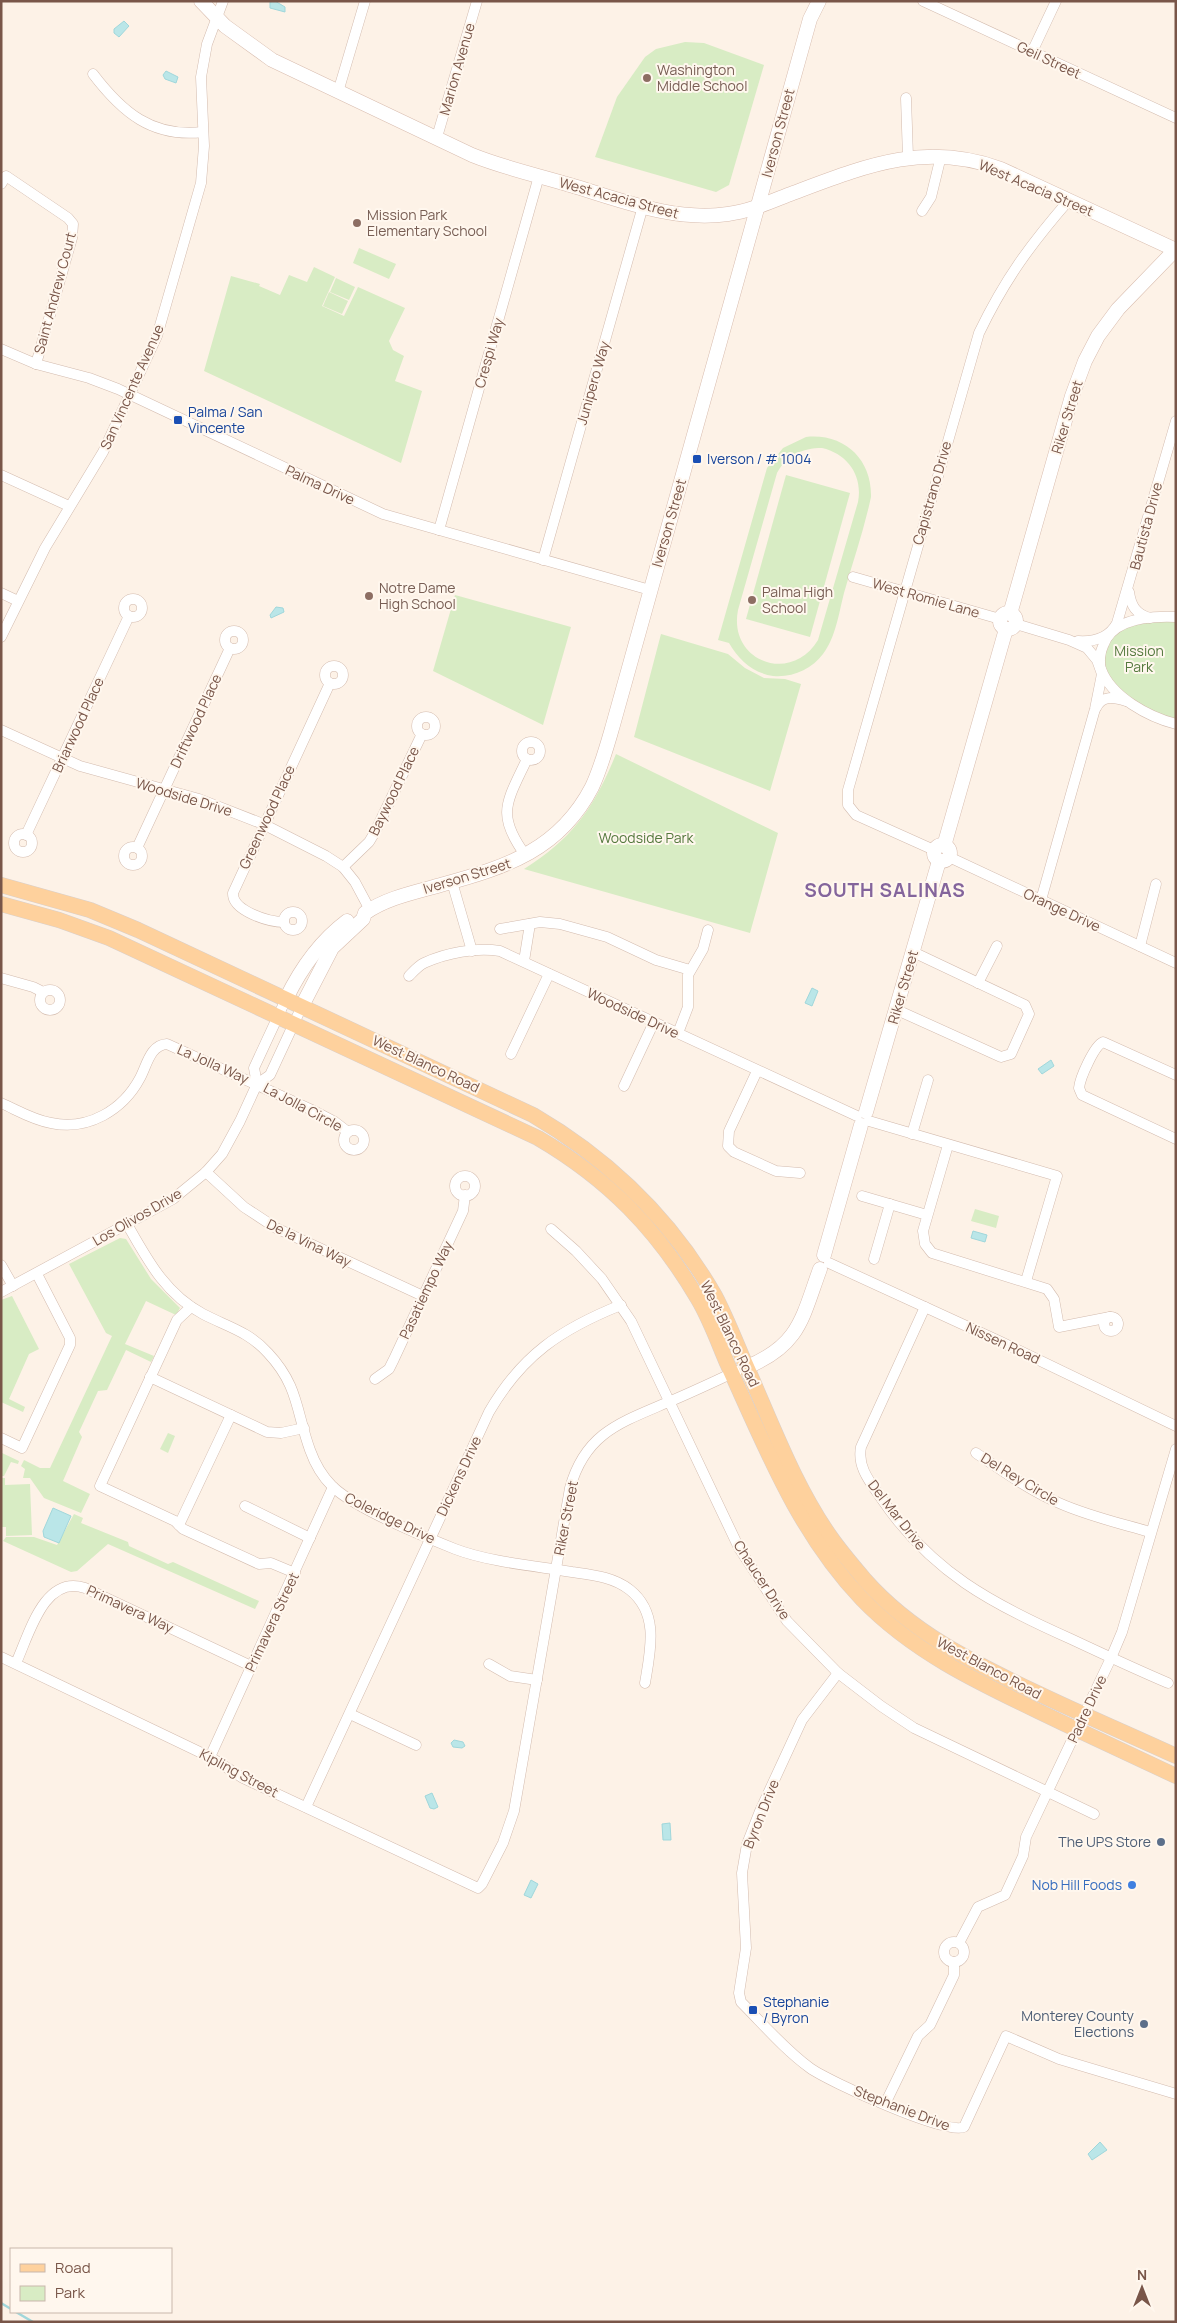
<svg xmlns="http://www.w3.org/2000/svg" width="1177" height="2323" viewBox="0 0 1177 2323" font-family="Manrope,sans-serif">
	<rect width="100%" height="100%" fill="#fdf2e7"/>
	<!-- green -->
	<g fill="#d8ecc4" fill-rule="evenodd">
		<polygon points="685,42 704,43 764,65 729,185 716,192 595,157 617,97 645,57 656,49"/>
		<polygon points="359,248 396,264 389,279 353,263"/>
		<polygon points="314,267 335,277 322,306 344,316 358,287 405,308 389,341 393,350 404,356 395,381 422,391 401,463 204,371 231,276 260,284 259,286 280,295 289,275 307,282"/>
		<polygon points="336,278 355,287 349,300 330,292"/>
		<polygon points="329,292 348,301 342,314 323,306"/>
		<path d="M806,437C844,433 872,459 871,497C864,530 853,561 844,593C839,612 836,637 823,654C812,669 792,678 773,676C753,673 739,660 729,643L718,640L767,468L783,448ZM822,448C848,454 863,476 858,502L818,640C791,685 728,661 738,610L777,473C787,455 802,448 822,448Z"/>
		<polygon points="786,475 850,493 810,637 746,619"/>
		<polygon points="455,595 571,627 543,725 433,671"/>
		<polygon points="1176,617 1176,724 1163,721 1114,688 1100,660 1112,630"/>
		<polygon points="661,634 728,654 745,668 764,678 785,679 801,684 770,791 634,737"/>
		<path d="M616,754L778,833L750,933L524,869C573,838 594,808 616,754Z"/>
		<polygon points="975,1209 999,1216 996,1228 971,1221"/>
		<polygon points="120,1238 126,1239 151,1279 180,1308 176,1315 146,1301 125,1344 154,1356 151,1362 126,1350 107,1390 98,1391 79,1432 82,1437 63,1481 90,1494 81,1513 44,1498 30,1478 23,1478 25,1469 21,1466 24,1460 40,1468 50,1468 112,1336 106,1333 69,1264"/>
		<polygon points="12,1296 39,1349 29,1354 9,1399 25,1407 23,1412 1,1402 1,1300"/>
		<polygon points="168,1433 175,1436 168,1453 160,1449"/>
		<polygon points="2,1453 19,1461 18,1464 11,1462 4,1476 1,1476"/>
		<polygon points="1,1478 5,1478 5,1485 30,1484 32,1535 6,1536 6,1527 1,1527"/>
		<polygon points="74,1514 83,1518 81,1523 128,1542 129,1546 168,1564 173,1562 259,1601 255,1609 108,1544 77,1571 71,1572 3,1541 6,1537 34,1537 57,1545"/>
	</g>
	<!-- water -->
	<g fill="#bae6e8" stroke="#a0d7db">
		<polygon points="275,1 285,7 285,12 270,8 270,2"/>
		<polygon points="124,21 129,26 119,37 114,33 114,29"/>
		<polygon points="166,71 178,77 176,83 165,79 163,75"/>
		<polygon points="276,607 283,608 284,612 271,618 270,615"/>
		<polygon points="812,988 818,991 812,1006 805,1003"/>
		<polygon points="1051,1060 1054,1066 1042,1074 1038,1069"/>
		<polygon points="973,1231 987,1235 985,1242 971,1238"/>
		<polygon points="53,1508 71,1516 59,1543 44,1537 43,1531"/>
		<polygon points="454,1740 463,1742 465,1746 462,1748 453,1747 451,1743"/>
		<polygon points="432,1793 438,1807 434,1809 430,1808 425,1796"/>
		<polygon points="670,1823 671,1840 663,1840 662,1824"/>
		<polygon points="531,1880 538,1884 531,1898 524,1895"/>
		<polygon points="1100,2142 1107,2150 1092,2160 1088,2154"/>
	</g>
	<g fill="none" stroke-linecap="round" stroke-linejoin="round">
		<!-- stream -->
		<g stroke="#a0d7db" stroke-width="2.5">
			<polyline points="1,2303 11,2309"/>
			<polyline points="16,2312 33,2322"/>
		</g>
		<!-- street casing -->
		<g stroke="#d3bbae" stroke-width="11">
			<g id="street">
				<polyline points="923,1 1176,118"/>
				<polyline points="1032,52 1056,1"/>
				<path d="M93,74C122,112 152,138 203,132"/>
				<polyline points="338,92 365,1"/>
				<polyline points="906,98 908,157"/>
				<polyline points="437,137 477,1"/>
				<polyline points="1,184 6,176 68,218 73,224 72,238 36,364"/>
				<polyline points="922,211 931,197 941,156"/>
				<polyline points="1,349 36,364 89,378 118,389 383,514 650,590"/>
				<polyline points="1,475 69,506"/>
				<polyline points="439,530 539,176"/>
				<polyline points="543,560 643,206"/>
				<polyline points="853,577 1000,619"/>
				<path d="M1129,592C1131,606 1136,614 1150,618"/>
				<polyline points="1,593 18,601"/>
				<circle cx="133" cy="608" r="9"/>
				<path d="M1176,617C1151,616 1112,618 1103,646C1100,652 1099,662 1101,669C1111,697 1149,717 1176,724"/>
				<polyline points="1016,624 1069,640 1087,648 1097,660 1102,674 1095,709 1041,900"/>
				<circle cx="234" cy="640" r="9"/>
				<polyline points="1,637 45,548 103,452 157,336 201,183 204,146 201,77 207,44 223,1"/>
				<path d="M1078,641C1093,642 1109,638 1117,623L1176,421"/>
				<circle cx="334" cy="675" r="9"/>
				<path d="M1096,708C1102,695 1114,697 1126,701"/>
				<circle cx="426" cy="726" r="9"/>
				<polyline points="1,730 80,766 199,799 263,824 326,856 343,867 355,882 370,910"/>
				<circle cx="531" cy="751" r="9"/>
				<circle cx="23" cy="843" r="9"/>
				<polyline points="26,835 129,616"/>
				<circle cx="133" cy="856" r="9"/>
				<polyline points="137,848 230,648"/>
				<path d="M934,850L856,815L848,805V790L979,333C1005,279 1030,245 1069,200"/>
				<path d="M526,856C495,814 507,802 527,759"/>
				<polyline points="949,857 1176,963"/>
				<polyline points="343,867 369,842 375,832 422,734"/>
				<polyline points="452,882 472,951"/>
				<circle cx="293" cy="921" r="9"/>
				<path d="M284,922C269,922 232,911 233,893L330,683"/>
				<polyline points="500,929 540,922 560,924 607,937 656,960 690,970"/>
				<polyline points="1140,946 1156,884"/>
				<polyline points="524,961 530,924"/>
				<path d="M409,976C413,972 418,966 424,963C446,953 476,947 500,951L857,1116"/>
				<polyline points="1,978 33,987 43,992"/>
				<polyline points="978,983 997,946"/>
				<circle cx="50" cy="1000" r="10"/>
				<polyline points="897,1010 1001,1057 1011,1054 1029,1014 1025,1005 913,952"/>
				<polyline points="678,1033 688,1007 688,975 703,949 708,930"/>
				<polyline points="511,1054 549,974"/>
				<polyline points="757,1071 729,1131 728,1146 734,1152 776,1171 800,1173"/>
				<path d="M1176,1075L1103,1042C1094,1046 1080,1078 1079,1088L1082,1095L1176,1139"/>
				<polyline points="257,1084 270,1075 302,1006"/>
				<polyline points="624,1086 654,1022"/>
				<path d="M1,1103C17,1110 33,1120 51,1123C88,1131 123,1110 140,1078C147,1065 150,1045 167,1044L312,1110L335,1122L348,1132"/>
				<polyline points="869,1121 1057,1176 1026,1281"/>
				<circle cx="354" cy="1140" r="10"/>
				<polyline points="912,1134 928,1080"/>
				<polyline points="948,1145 923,1231 925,1244 932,1253 1047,1289 1054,1299 1059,1327 1110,1317"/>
				<polyline points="206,1172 244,1207 276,1228 423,1296"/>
				<circle cx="465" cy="1186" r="10"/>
				<polyline points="862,1196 927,1215"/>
				<path d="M127,1224C147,1259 165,1294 203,1314C228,1327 248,1331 268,1353C299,1386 296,1412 310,1450C315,1464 322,1476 332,1486C354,1508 425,1537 455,1549C489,1562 536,1566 572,1572C593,1575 614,1577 630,1590C660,1614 650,1652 645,1683"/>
				<polyline points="551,1229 576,1251 602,1279 631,1321 739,1548 787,1621 838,1673 881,1706 914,1728 1094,1814"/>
				<polyline points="874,1259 890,1204"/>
				<polyline points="829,1263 999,1341 1176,1426"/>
				<polyline points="1,1265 13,1286"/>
				<polyline points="1,1292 173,1199 206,1172 222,1154 240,1121 257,1084 254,1068 286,999"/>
				<polyline points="191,1307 177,1320 100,1486 175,1521 183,1529 259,1564 271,1563 295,1573"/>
				<path d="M925,1307L861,1447C857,1467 870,1482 881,1498C931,1572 992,1604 1071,1639C1103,1654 1135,1669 1168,1683"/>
				<circle cx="1111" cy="1324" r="7"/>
				<polyline points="150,1377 267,1432 281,1433 304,1428"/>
				<polyline points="375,1379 389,1369 394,1359 463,1211 465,1195"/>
				<polyline points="1,1438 22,1448 70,1345 70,1338 37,1274"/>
				<path d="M976,1453C1003,1471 1029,1490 1059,1503C1088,1516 1119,1523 1150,1532"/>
				<polyline points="245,1506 310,1538"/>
				<polyline points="179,1525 231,1415"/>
				<path d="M1,1657L210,1757L243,1778L478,1888L482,1884L503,1843L514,1811L570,1488C585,1434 619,1423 666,1403C690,1393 713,1382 737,1371"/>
				<path d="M16,1663C29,1635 44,1574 85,1588L251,1666"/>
				<polyline points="489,1664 510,1676 537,1680"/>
				<path d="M838,1673L802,1720L760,1811L747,1844L742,1873L746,1948L739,1993L741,2002C763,2024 784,2049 810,2068C828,2081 947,2136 964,2127L1006,2036L1059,2059L1176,2094"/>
				<polyline points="350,1714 416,1745"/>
				<polyline points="210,1757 333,1487"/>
				<path d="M306,1807L489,1412C522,1355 561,1329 621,1305"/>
				<circle cx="954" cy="1952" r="10"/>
				<polyline points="959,1943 978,1907 1005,1895 1023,1856 1026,1837 1111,1658 1122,1632 1176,1449"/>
				<polyline points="885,2104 918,2036 930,2025 954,1975 954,1962"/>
			</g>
		</g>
		<!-- secondary casing -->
		<g stroke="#d8bcae" stroke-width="15">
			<g id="secondary">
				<path d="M201,1L225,26L272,60L472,155C504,168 537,175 570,185C621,200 674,222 728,214C751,211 772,201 793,193C865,166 925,141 1001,169L1176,250"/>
				<circle cx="1008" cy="621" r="8"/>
				<polyline points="1010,614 1072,396 1085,361 1098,336 1118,309 1176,249"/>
				<circle cx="942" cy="853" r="8"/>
				<polyline points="944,846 1006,629"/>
				<path d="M286,999C301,968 319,942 347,921"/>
				<path d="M302,1006L332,948L363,919L365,913C388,897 417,892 444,884C507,867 560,849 592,787C601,768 607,746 613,725L810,19L819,1"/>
				<polyline points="866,1112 939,861"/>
				<polyline points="824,1255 861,1125"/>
				<path d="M747,1367C800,1345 802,1318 820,1269"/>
			</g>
		</g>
		<!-- primary casing -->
		<g stroke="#d9d0cc" stroke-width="16">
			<g id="primary">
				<path d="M1,885L90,910L138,930L533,1115C610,1160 671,1219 715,1296C726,1317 735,1340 744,1361C771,1421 794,1486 832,1539C842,1553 854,1567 865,1580C911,1632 972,1662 1033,1691C1081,1714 1128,1734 1176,1756"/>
				<path d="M1,904L59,920L109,938L538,1138C608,1179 657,1229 698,1299C710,1319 718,1342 727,1363C765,1446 798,1532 862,1599C919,1658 993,1689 1065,1724C1102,1741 1139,1759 1176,1776"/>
			</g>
		</g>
		<!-- street -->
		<use href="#street" stroke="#fff" stroke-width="10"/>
		<!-- secondary -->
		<use href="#secondary" stroke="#fff" stroke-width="14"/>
		<!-- primary -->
		<use href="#primary" stroke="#fed19d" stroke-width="15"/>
	</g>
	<!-- markers -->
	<g fill="#8d6e63" stroke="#fff7ee" stroke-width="2">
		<circle cx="647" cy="78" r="5"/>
		<circle cx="357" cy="223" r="5"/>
		<circle cx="369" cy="596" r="5"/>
		<circle cx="752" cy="600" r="5"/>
	</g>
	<g fill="#1a4fb4" stroke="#fff7ee" stroke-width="2">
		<rect x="173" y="415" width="10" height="10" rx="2.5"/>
		<rect x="692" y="454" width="10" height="10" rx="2.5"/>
		<rect x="748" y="2005" width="10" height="10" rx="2.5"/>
	</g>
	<g fill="#5c6f8a" stroke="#fff7ee" stroke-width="2">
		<circle cx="1161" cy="1842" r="5"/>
		<circle cx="1144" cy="2024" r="5"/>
	</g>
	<circle fill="#3f7fe0" stroke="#fff7ee" stroke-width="2" cx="1132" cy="1885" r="5"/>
	<g text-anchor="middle" stroke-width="4" stroke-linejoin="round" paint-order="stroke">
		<!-- street labels -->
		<g font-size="14" fill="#795649" stroke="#fff7ee">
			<text transform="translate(1049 60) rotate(25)" y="5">Geil Street</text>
			<text transform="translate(457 69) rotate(-74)" y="5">Marion Avenue</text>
			<text transform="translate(778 133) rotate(-75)" y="5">Iverson Street</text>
			<text transform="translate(1036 188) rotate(23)" y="5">West Acacia Street</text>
			<text transform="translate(619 198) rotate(15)" y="5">West Acacia Street</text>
			<text transform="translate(55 293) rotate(-75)" y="5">Saint Andrew Court</text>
			<text transform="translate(489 353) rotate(-74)" y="5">Crespi Way</text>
			<text transform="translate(593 383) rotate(-74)" y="5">Junipero Way</text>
			<text transform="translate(132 387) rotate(-66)" y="5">San Vincente Avenue</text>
			<text transform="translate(1067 417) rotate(-73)" y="5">Riker Street</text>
			<text transform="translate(320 485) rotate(25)" y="5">Palma Drive</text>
			<text transform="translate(932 493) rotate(-74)" y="5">Capistrano Drive</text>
			<text transform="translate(669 523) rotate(-74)" y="5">Iverson Street</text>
			<text transform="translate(1146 526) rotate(-75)" y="5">Bautista Drive</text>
			<text transform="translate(926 598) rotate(16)" y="5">West Romie Lane</text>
			<text transform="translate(196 721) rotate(-65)" y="5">Driftwood Place</text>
			<text transform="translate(78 725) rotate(-65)" y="5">Briarwood Place</text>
			<text transform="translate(394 791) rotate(-64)" y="5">Baywood Place</text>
			<text transform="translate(184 797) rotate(17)" y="5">Woodside Drive</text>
			<text transform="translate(267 817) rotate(-65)" y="5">Greenwood Place</text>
			<text transform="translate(467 876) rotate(-17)" y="5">Iverson Street</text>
			<text transform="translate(1062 910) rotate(25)" y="5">Orange Drive</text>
			<text transform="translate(903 987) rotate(-74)" y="5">Riker Street</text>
			<text transform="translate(633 1013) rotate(25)" y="5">Woodside Drive</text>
			<text transform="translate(213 1064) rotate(24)" y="5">La Jolla Way</text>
			<text transform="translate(426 1064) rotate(25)" y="5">West Blanco Road</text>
			<text transform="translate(303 1107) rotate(28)" y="5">La Jolla Circle</text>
			<text transform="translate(137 1217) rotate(-30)" y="5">Los Olivos Drive</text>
			<text transform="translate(309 1243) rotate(26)" y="5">De la Vina Way</text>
			<text transform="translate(426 1290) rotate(-65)" y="5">Pasatiempo Way</text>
			<text transform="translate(730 1334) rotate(64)" y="5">West Blanco Road</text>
			<text transform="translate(1003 1343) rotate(25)" y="5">Nissen Road</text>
			<text transform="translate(459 1476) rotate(-65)" y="5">Dickens Drive</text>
			<text transform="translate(1020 1479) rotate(31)" y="5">Del Rey Circle</text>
			<text transform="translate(897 1515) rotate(52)" y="5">Del Mar Drive</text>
			<text transform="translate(390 1518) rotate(26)" y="5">Coleridge Drive</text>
			<text transform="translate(566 1518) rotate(-79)" y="5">Riker Street</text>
			<text transform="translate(762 1580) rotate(57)" y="5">Chaucer Drive</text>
			<text transform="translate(130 1609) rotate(25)" y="5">Primavera Way</text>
			<text transform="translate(272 1622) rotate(-65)" y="5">Primavera Street</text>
			<text transform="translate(989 1668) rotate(28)" y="5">West Blanco Road</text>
			<text transform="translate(1087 1709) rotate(-65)" y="5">Padre Drive</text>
			<text transform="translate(239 1773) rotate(28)" y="5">Kipling Street</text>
			<text transform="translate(761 1814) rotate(-68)" y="5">Byron Drive</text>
			<text transform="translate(902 2108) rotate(21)" y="5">Stephanie Drive</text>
		</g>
		<!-- education labels -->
		<g font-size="14" fill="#785e54" stroke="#fff7ee" text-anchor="start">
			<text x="657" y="75">Washington<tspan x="657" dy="16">Middle School</tspan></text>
			<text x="367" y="220">Mission Park<tspan x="367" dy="16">Elementary School</tspan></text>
			<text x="379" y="593">Notre Dame<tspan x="379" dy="16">High School</tspan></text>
			<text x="762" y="597">Palma High<tspan x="762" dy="16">School</tspan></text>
		</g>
		<!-- transit labels -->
		<g font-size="14" fill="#164399" stroke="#fff7ee" text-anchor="start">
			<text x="188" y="417">Palma / San<tspan x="188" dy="16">Vincente</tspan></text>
			<text x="707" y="464">Iverson / # 1004</text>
			<text x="763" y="2007">Stephanie<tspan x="763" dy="16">/ Byron</tspan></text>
		</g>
		<!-- park labels -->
		<g font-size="14" fill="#55793e" stroke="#fff7ee">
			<text x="1139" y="656">Mission<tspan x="1139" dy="16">Park</tspan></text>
			<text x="646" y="843">Woodside Park</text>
		</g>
		<!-- service labels -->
		<g font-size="14" fill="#4e5e75" stroke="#fff7ee" text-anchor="end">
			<text x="1151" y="1847">The UPS Store</text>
			<text x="1134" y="2021">Monterey County<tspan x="1134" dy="16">Elections</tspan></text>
		</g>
		<!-- shop labels -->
		<g font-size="14" fill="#366cbe" stroke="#fff7ee" text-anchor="end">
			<text x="1122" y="1890">Nob Hill Foods</text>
		</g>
		<!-- district labels -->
		<g font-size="19" font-weight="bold" letter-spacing="1" fill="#84659c" stroke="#fff7ee">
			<text x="885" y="897">SOUTH SALINAS</text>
		</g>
	</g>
	<!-- border -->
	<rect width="1177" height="2323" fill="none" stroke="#795649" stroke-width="5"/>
	<!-- legend -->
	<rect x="10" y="2248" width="162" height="65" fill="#fff7ee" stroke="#c9b7ac"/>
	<rect x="20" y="2264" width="25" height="8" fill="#fed19d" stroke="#c9b7ac"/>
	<text x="55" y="2273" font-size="15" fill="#795649">Road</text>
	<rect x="20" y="2286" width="25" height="15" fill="#d8ecc4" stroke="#c9b7ac"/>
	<text x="55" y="2298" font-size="15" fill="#795649">Park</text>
	<!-- north arrow -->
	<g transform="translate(1142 2288)" stroke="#fff7ee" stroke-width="4" paint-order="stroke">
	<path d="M0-4L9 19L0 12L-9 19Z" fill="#795649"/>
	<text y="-8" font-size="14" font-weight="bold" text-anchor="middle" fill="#795649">N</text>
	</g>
</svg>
